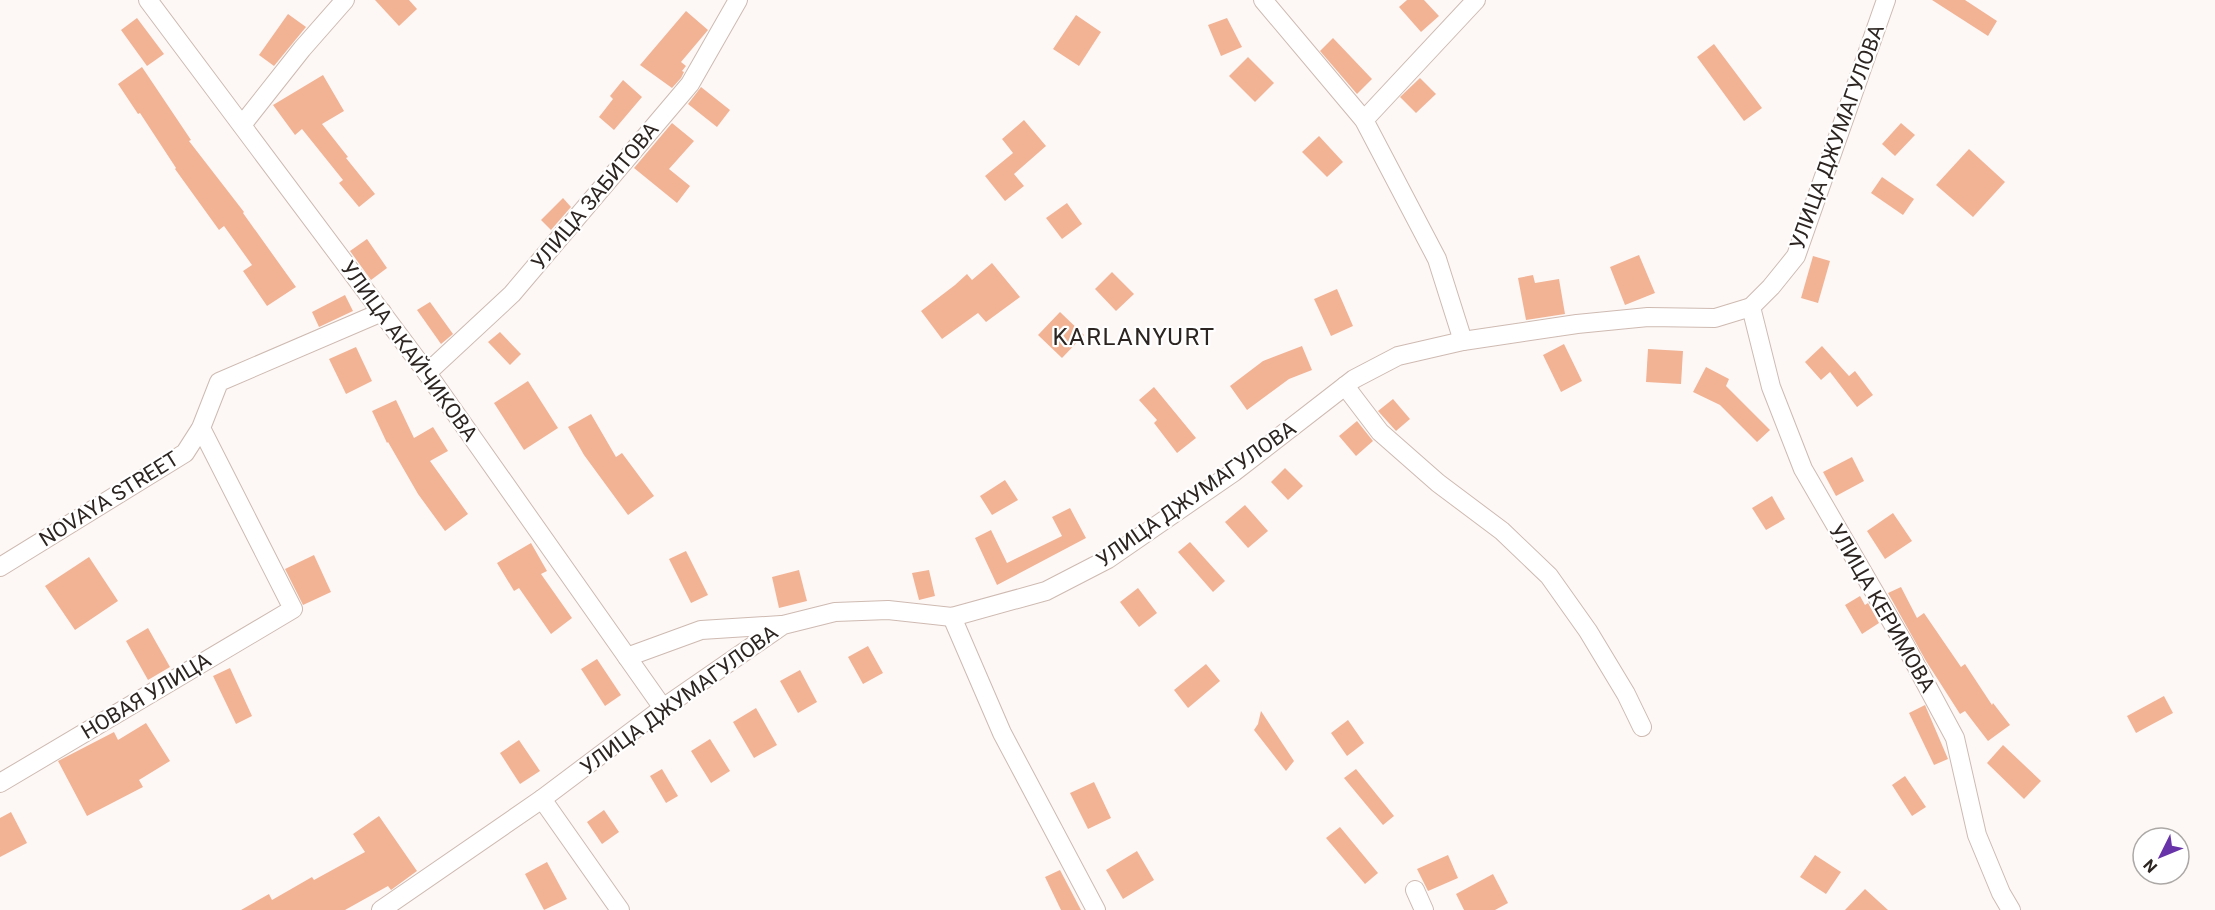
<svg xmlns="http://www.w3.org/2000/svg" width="2215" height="910" viewBox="0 0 2215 910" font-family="Roboto,sans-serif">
	<rect width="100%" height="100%" fill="#fdf8f6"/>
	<!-- building -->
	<g fill="#f2b395">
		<polygon points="375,0 409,0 417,9 399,26"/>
		<polygon points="1407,0 1424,0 1439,16 1421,32 1399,7"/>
		<polygon points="1932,0 1965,0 1997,21 1988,36"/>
		<polygon points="686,11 708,30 681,62 686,66 682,71 684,72 681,78 672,88 640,65"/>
		<polygon points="288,14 306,27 274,66 259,55"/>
		<polygon points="1076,15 1101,32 1079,66 1053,49"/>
		<polygon points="137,18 164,54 147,66 121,30"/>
		<polygon points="1227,18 1242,47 1221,56 1208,25"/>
		<polygon points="1333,38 1372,79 1357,94 1320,51"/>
		<polygon points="1714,44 1762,108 1744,121 1697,57"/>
		<polygon points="1248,57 1274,83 1255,102 1229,76"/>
		<polygon points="142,67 191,140 189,141 244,212 243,213 296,287 267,306 243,271 252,265 224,226 219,230 175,169 176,168 140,113 138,114 118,84"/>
		<polygon points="323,75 344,111 322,124 348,157 346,158 375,194 359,207 339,183 343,180 302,129 295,135 273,105"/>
		<polygon points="1420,78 1436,94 1416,113 1400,97"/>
		<polygon points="623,80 642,97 614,130 599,117 613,99 610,96"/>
		<polygon points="701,87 730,110 717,127 688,104"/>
		<polygon points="1024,120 1046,146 1014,174 1024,186 1005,201 985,176 1013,153 1002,139"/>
		<polygon points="672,123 694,141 669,169 690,186 677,203 634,168"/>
		<polygon points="1901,123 1915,135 1895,156 1882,144"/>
		<polygon points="1319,136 1343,162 1327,177 1302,152"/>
		<polygon points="1969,149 2005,182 1973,217 1936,185"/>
		<polygon points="1882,177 1914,199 1903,215 1871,193"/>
		<polygon points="563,198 571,207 551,230 541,220"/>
		<polygon points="1067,203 1082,224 1062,239 1046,218"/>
		<polygon points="367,239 387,268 371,280 350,251"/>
		<polygon points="1639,255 1655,293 1625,305 1610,267"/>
		<polygon points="1813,256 1830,261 1818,303 1801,298"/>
		<polygon points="992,263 1020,297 986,322 978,313 942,339 921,311 955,285 967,274 972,280"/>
		<polygon points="1112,272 1134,294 1116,311 1095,289"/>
		<polygon points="1533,275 1535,283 1559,279 1565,314 1526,320 1518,278"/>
		<polygon points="1337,289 1353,326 1331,336 1314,299"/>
		<polygon points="345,295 353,311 319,327 312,312"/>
		<polygon points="430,302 453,334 441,344 417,310"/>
		<polygon points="1060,312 1084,335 1062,358 1038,335"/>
		<polygon points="500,332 521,354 510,365 488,342"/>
		<polygon points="1564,344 1582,381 1561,392 1543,355"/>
		<polygon points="1302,346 1312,370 1289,379 1247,410 1230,386 1263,361"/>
		<polygon points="1822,346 1849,376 1855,371 1873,395 1857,407 1830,372 1821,380 1805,362"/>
		<polygon points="356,347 372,381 346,394 329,359"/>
		<polygon points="1648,349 1683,351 1681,384 1646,382"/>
		<polygon points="1706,367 1729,379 1726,386 1770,430 1757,442 1720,405 1693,392"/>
		<polygon points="528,381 558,428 524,450 494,403"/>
		<polygon points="1154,387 1196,438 1177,453 1154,423 1157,420 1139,400"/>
		<polygon points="1393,399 1410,419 1396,431 1378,411"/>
		<polygon points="396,400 414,438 433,427 448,451 430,461 468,514 445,531 418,494 388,442 387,443 372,411"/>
		<polygon points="591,414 616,457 622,453 654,496 628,515 584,455 568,427"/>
		<polygon points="1357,421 1373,441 1356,456 1339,436"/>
		<polygon points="1852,457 1864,481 1836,496 1823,472"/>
		<polygon points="1285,468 1303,486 1288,500 1271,482"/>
		<polygon points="1005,480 1018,500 992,515 980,496"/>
		<polygon points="1772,496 1785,519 1766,530 1752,508"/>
		<polygon points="1245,505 1268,531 1248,548 1225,522"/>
		<polygon points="1070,508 1086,538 997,585 975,538 991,530 1007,563 1062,536 1052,517"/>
		<polygon points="1893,513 1912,541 1885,559 1867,531"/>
		<polygon points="1190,542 1225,581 1213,592 1178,552"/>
		<polygon points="531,543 547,571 541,574 572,618 551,634 519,588 514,591 497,563"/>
		<polygon points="686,551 708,595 691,603 669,559"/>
		<polygon points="314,555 331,592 303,605 285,569"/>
		<polygon points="89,557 118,601 75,630 45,586"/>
		<polygon points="799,570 807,601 779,608 772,577"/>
		<polygon points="929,570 935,596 919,600 912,573"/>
		<polygon points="1901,587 1917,618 1924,613 1961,667 1965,664 1992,705 1993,703 2010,725 1988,741 1965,711 1960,714 1926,661 1888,593"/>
		<polygon points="1138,588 1157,613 1139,627 1120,602"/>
		<polygon points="1860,596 1865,605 1868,603 1879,623 1862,634 1845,605"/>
		<polygon points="148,628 170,667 148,680 126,641"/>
		<polygon points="868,646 883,673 863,684 848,657"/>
		<polygon points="597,659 621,695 605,706 581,669"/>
		<polygon points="1206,664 1220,681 1188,708 1174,690"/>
		<polygon points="230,668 252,716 236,724 213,676"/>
		<polygon points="800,670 817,702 798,713 780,681"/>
		<polygon points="2164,696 2173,713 2136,733 2127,716"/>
		<polygon points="1925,705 1948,759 1934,765 1909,713"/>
		<polygon points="756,708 777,745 754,758 733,722"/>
		<polygon points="1261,711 1294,761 1286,771 1254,730 1258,724"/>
		<polygon points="1348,720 1364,743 1347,756 1331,733"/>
		<polygon points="146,723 170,761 139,780 143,787 87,816 58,761 114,732 118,740"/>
		<polygon points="710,739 730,771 711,783 691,751"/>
		<polygon points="519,740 540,771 520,784 500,753"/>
		<polygon points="2003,745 2041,781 2024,799 1987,763"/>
		<polygon points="662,769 678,796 666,803 650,776"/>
		<polygon points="1356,769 1394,816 1383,825 1344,778"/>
		<polygon points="1905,776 1926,807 1912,816 1892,785"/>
		<polygon points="1094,782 1111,818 1088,829 1070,793"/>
		<polygon points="604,810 619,832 602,844 587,822"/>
		<polygon points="11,812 27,843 0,857 0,818"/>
		<polygon points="379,816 417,871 391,890 388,886 345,910 241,910 269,894 272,900 312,877 314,880 365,852 353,834"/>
		<polygon points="1340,827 1378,873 1365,884 1326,838"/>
		<polygon points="1137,851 1154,880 1123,899 1106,870"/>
		<polygon points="1448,855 1458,878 1428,891 1417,869"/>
		<polygon points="1815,855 1841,872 1826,894 1800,877"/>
		<polygon points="547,862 567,899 544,910 525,874"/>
		<polygon points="1060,870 1081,910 1061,910 1045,877"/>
		<polygon points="1493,874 1508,903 1495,910 1464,910 1456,894"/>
		<polygon points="1865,889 1888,910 1845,910"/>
	</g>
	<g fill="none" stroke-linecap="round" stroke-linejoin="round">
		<!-- street casing -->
		<g stroke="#cebab1" stroke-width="20">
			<g id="street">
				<polyline points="148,0 427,373 663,708"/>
				<polyline points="1263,0 1364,120 1437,259 1463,341"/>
				<polyline points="1364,120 1476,0"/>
				<polyline points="242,125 302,49 345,0"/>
				<polyline points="1751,307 1771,387 1803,469 1905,645 1955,738 1977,835 2001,893 2011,910"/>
				<polyline points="427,373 512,294 690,84 738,0"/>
				<polyline points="1345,386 1380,432 1438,483 1502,531 1549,576 1588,631 1626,694 1642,727"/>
				<polyline points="0,567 185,453 201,428 219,382 382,312"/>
				<polyline points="952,617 1002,733 1096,910"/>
				<polyline points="627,657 701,630 781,625"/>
				<polyline points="0,783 293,609 201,428"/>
				<polyline points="542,799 620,910"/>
				<polyline points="1415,890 1424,910"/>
				<polyline points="381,910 542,799 663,708 783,625 835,612 888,610 952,617 1046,591 1108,559 1234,472 1354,379 1398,356 1463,341 1577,324 1648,317 1715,318 1751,307 1771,287 1796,256 1886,0"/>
			</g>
		</g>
		<!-- street -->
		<use href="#street" stroke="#fff" stroke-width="18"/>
	</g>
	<g text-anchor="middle" stroke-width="4.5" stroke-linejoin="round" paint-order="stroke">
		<!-- street labels -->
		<g font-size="21" fill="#2c2521" stroke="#fff">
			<text transform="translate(1837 137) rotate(-70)" y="7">УЛИЦА ДЖУМАГУЛОВА</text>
			<text transform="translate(595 196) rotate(-50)" y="7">УЛИЦА ЗАБИТОВА</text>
			<text transform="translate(409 351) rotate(54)" y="7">УЛИЦА АКАЙЧИКОВА</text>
			<text transform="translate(1196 494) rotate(-35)" y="7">УЛИЦА ДЖУМАГУЛОВА</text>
			<text transform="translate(109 499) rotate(-32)" y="7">NOVAYA STREET</text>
			<text transform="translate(1882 608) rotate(60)" y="7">УЛИЦА КЕРИМОВА</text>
			<text transform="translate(146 696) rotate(-31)" y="7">НОВАЯ УЛИЦА</text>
			<text transform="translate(679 700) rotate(-36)" y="7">УЛИЦА ДЖУМАГУЛОВА</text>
		</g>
		<!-- quarter labels -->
		<g font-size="24" letter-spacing="1.5" fill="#2c2521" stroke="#fff">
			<text x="1134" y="345">KARLANYURT</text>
		</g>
	</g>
	<!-- north arrow -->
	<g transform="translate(2161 856) rotate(227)"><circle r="28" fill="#ffffff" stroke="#aba8a6" stroke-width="1.5"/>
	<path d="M0-4.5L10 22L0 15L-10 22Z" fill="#6832a8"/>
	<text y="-9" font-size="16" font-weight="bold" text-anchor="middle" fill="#2c2521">N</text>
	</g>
</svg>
